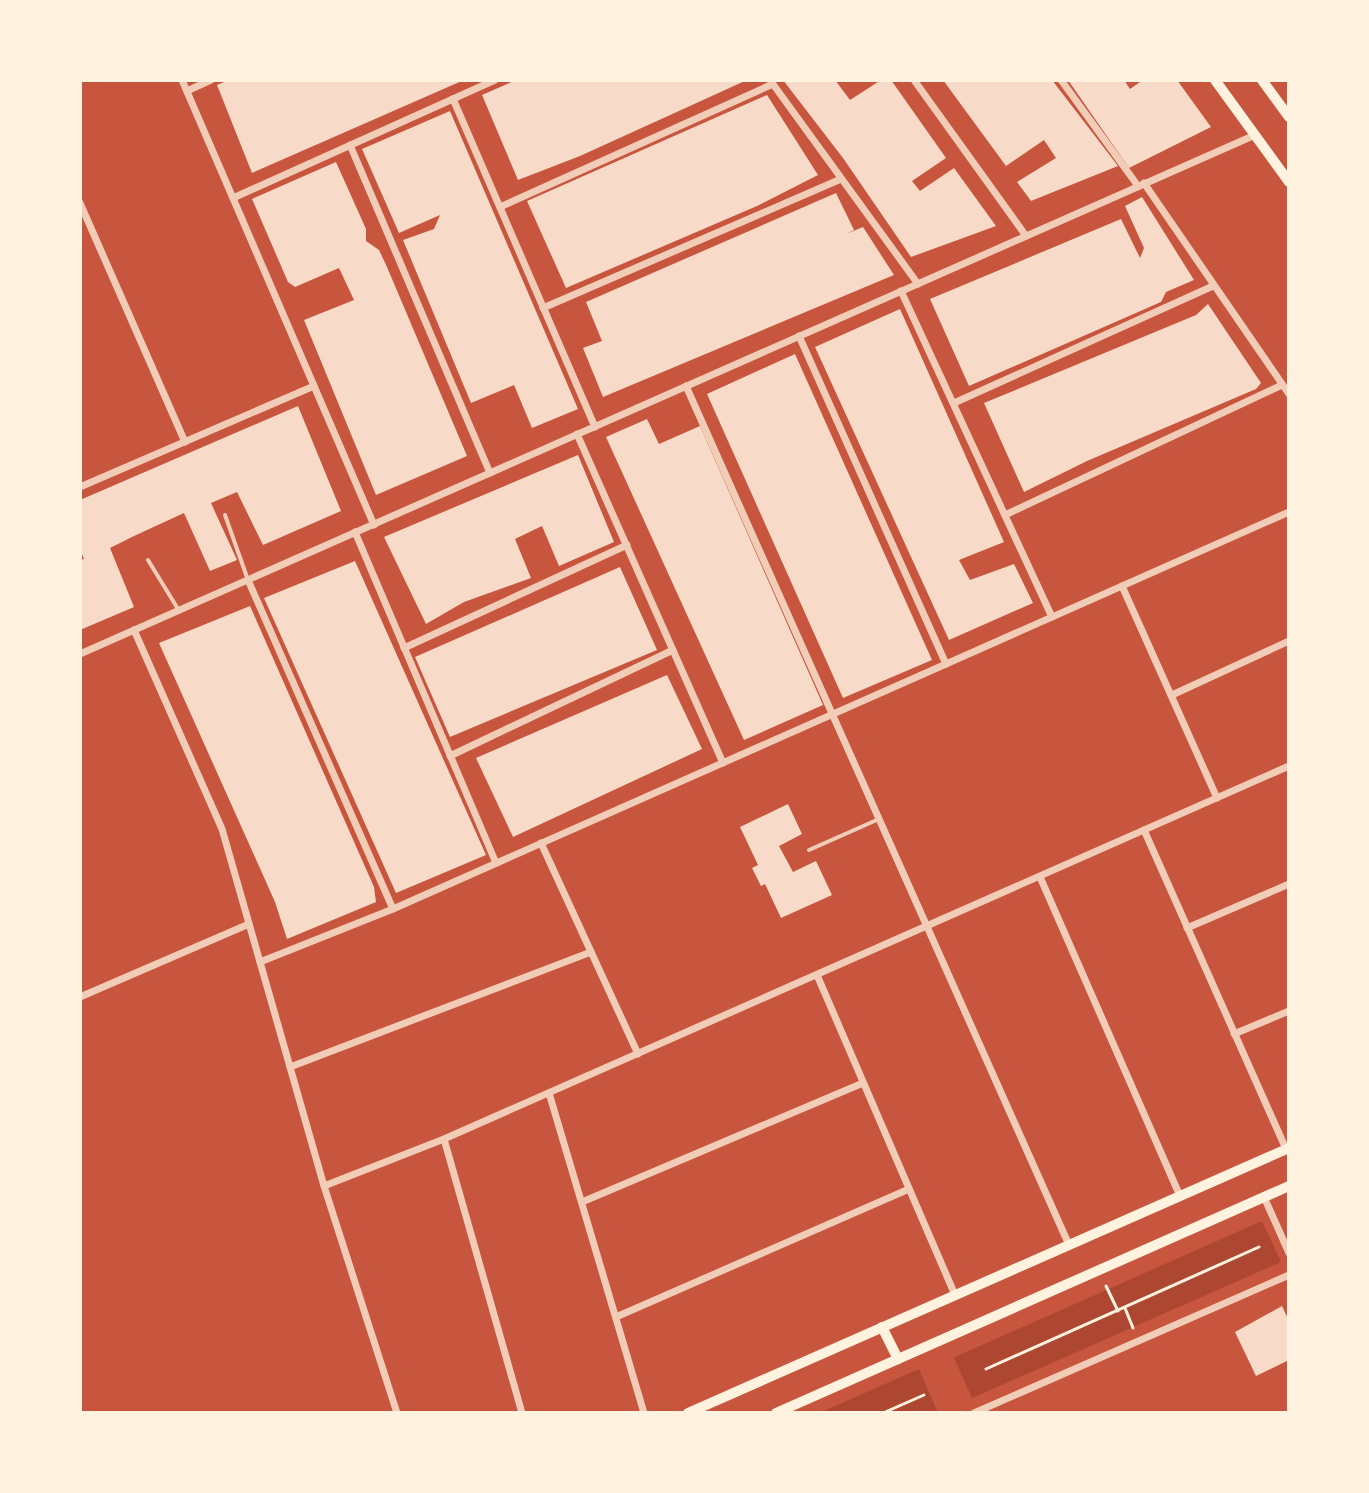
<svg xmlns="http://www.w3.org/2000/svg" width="1369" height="1493" viewBox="0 0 1369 1493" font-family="'Sofia Sans Condensed',sans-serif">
	<rect width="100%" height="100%" fill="#c8553d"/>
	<!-- green -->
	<g fill="#ae4732">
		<polygon points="1262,1221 1281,1262 972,1398 954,1358 957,1356"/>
		<polygon points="919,1369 938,1413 819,1413"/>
	</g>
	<!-- building -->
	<g fill="#f7dbc8">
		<polygon points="229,80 464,80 252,173 217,85"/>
		<polygon points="516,80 747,80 580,156 518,180 482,95"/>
		<polygon points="783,80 835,80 850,100 881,80 891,80 946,158 912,181 920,191 954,168 996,226 911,257 843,158"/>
		<polygon points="943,80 1052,80 1118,166 1031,201 1017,182 1056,158 1044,140 1006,166"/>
		<polygon points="1068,80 1124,80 1130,89 1143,80 1177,80 1211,127 1129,168"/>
		<polygon points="767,95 818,175 757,206 566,288 527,201"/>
		<polygon points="450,111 578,409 532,428 514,385 471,403 403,240 434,229 440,215 399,233 362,149"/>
		<polygon points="336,162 366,229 366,241 379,250 387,267 467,456 376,495 304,320 354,300 339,268 295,287 288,282 252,199"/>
		<polygon points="836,193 854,230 846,234 863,227 894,275 603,397 583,348 602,341 586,302"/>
		<polygon points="1142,197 1194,280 1166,292 1161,302 969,386 930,299 1121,219 1140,258 1144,248 1125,206"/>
		<polygon points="1208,304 1261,383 1256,389 1087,461 1024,492 984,403 1196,315"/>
		<polygon points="900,309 1004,542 959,560 970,580 1014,564 1033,603 949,640 815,347"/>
		<polygon points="795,354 932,660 843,698 707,394"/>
		<polygon points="298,406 341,511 263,545 237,492 211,503 237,560 210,571 184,513 134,536 110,548 134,607 80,630 80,560 84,559 80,549 80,500"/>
		<polygon points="647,419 659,444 700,426 823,705 744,740 606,437"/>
		<polygon points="578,455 614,542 559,566 542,526 515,539 531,578 464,602 426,624 384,537"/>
		<polygon points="355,561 486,855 396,893 264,598"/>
		<polygon points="620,567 657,650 450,737 415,657"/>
		<polygon points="250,606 374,887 376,902 287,939 275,902 159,643"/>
		<polygon points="667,675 702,749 513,837 476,758"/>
		<polygon points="788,804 802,834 779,846 793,872 816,861 832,895 781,918 765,884 761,886 752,868 758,865 740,827"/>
		<polygon points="1282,1306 1289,1321 1289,1360 1256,1376 1235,1332"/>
	</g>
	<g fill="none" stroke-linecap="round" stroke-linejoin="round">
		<!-- path -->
		<g stroke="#fff3e0" stroke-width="3">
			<polyline points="1106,1286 1118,1311"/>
			<polyline points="1125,1308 1133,1328"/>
			<polyline points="986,1369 1259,1247"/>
			<polyline points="883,1413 924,1395"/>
		</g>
		<!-- service -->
		<g stroke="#f1ccb7" stroke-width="4">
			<polyline points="225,515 248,580"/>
			<polyline points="148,560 178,609"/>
			<polyline points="809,850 879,819"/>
		</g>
		<!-- minor -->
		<g stroke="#f1ccb7" stroke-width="7">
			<polyline points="182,80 374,525"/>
			<polyline points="770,80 918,284"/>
			<polyline points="914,80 1026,236"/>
			<polyline points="1061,80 1138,186"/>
			<polyline points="187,91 211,80"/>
			<polyline points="453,99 595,427"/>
			<polyline points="350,145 490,473"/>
			<polyline points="1144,183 1289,394"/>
			<polyline points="233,198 495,80"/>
			<polyline points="80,203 185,442"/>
			<polyline points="500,207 773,84"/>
			<polyline points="901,291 1052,617"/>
			<polyline points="543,308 841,179"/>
			<polyline points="799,336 946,664"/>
			<polyline points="686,386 1069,1245"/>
			<polyline points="954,403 1213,286"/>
			<polyline points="577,434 723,763"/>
			<polyline points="80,487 314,386"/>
			<polyline points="1005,515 1282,385"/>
			<polyline points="355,532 496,863"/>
			<polyline points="248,580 393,909"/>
			<polyline points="1122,586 1217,798"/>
			<polyline points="134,630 222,829 324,1186 397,1413"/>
			<polyline points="404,648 627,545"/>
			<polyline points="80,654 1255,135"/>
			<polyline points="1172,695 1289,641"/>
			<polyline points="450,756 673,650"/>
			<polyline points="1144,830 1286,1149"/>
			<polyline points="541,843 638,1054"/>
			<polyline points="1040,877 1180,1196"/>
			<polyline points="1187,928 1289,884"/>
			<polyline points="260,962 393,909 1289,512"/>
			<polyline points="817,975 955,1295"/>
			<polyline points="80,997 249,924"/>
			<polyline points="1234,1034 1289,1011"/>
			<polyline points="290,1067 591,952"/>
			<polyline points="549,1093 644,1413"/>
			<polyline points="444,1139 522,1413"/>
			<polyline points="324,1186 444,1139 1289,766"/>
			<polyline points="1264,1197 1289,1253"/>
			<polyline points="582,1202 863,1083"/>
			<polyline points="616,1317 909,1189"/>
			<polyline points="974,1413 1289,1275"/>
		</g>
		<!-- secondary -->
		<g stroke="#fff3e0" stroke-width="10">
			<polyline points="1215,80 1289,182"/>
			<polyline points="1262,80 1289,117"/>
			<polyline points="882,1327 898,1359"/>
			<polyline points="688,1413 1289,1148"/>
			<polyline points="776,1413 1289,1186"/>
		</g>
	</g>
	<!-- border -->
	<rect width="1369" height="1493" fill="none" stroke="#fff3e0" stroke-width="164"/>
</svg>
